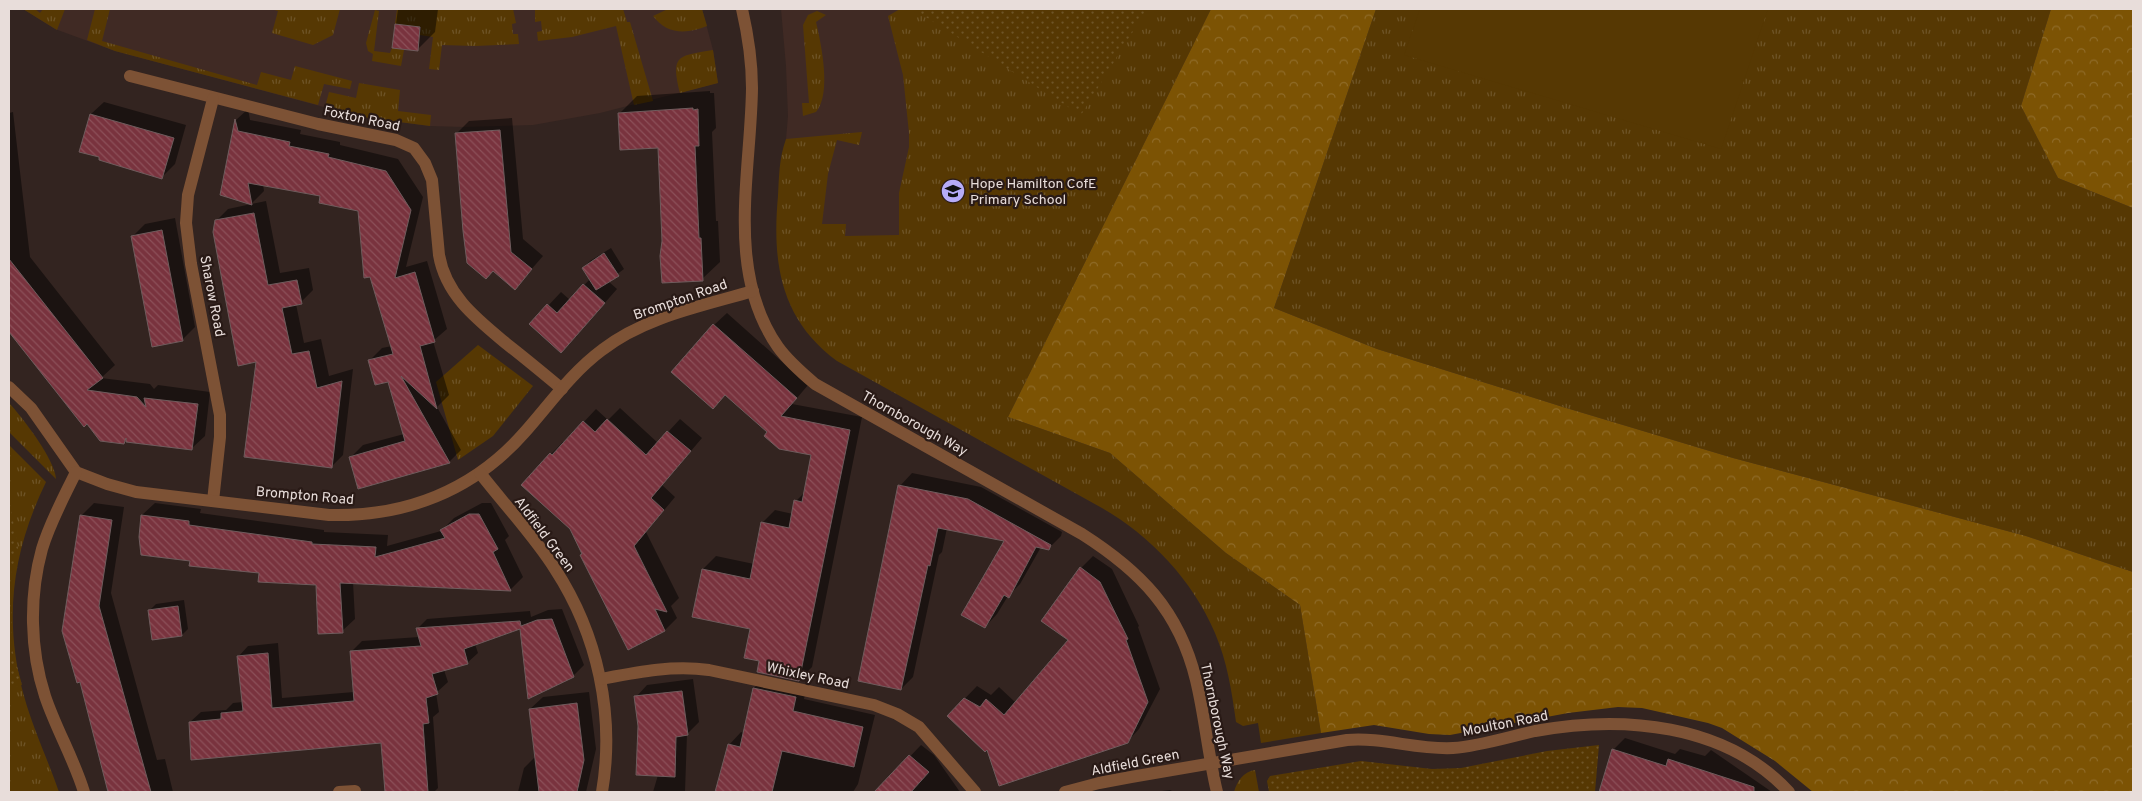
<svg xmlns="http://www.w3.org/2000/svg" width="2142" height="801" viewBox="0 0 2142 801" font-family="Overpass,sans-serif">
	<defs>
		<pattern id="grass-tufts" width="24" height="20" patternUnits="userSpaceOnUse" patternTransform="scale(1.25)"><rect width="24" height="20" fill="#563803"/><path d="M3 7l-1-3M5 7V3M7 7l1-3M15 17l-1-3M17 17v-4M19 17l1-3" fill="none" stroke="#6e5427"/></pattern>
		<pattern id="forest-crowns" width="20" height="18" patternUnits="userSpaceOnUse" patternTransform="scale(1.25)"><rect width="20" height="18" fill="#7c5304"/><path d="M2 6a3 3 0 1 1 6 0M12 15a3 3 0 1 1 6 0" fill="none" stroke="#8f6b28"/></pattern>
		<pattern id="park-dots" width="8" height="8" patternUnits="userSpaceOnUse" patternTransform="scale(1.25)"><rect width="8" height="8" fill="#563803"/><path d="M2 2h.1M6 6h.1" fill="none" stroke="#6e5427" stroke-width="1.8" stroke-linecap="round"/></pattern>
		<pattern id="building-back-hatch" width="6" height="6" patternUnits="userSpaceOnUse" patternTransform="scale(1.25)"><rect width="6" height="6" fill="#79333e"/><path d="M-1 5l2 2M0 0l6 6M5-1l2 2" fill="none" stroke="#8c5059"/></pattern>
	</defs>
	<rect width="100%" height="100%" fill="#332420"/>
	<!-- built -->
	<g fill="#402a24">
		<polygon points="23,9 702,9 713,50 718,83 600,113 533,125 464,127 430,126 361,117 115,51 55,29"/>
		<polygon points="781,9 1211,9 854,360 786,139 788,116 786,66"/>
	</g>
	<!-- grass -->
	<g fill="url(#grass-tufts)">
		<polygon points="23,9 35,9 40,13 43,9 65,9 57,30"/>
		<polygon points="95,9 110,9 102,41 257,85 261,72 291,80 295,66 352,81 350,89 324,84 318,105 115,51 87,40"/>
		<polygon points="271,9 340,9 333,35 313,45 272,33 278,11"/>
		<polygon points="397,9 513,9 516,23 512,24 513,34 518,34 519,44 475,46 442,45 439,70 429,69 433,37 420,35 421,27 395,24"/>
		<polygon points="535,9 623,9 627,22 630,22 653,101 634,105 616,26 572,37 538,41 537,32 542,31 541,21 535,22"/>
		<path d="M668,9H702L707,26C687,34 667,35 653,16Z"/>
		<path d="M900,9H1211L1008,417L1110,453L1226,553L1300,605L1321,733L1261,743L1258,723L1243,726L1236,722C1232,692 1227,661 1215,633C1193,581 1151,536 1102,508L837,361C780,319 772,262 778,196C779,177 779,158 786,139L862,132L859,145L837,140L828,174L822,224H846L845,236L899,235V193L909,147V133L903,75L888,16Z"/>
		<polygon points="1376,9 2051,9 2021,106 2058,178 2133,208 2133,572 2026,536 1733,458 1563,407 1377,349 1274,308"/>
		<polygon points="375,10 379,11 374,51 390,53 392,48 404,50 401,66 372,61 373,54 368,51 366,43"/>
		<path d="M817,11L826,15L816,22C821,43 832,94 816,112L803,116L802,103H809L803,25L808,15Z"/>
		<path d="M713,50L718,83L680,93C671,55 677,56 713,50Z"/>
		<polygon points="359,83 400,90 398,111 431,115 430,126 361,117 325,107 329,92 356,98"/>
		<polygon points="478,345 533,386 493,436 458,460 436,382"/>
		<path d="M9,403C23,418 55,460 56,479L9,432Z"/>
		<path d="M9,445L46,482C12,552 3,620 24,696C33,729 48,760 59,792H9Z"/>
		<path d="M1255,770L1259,792H1234C1237,781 1243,772 1255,770Z"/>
	</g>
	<!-- forest -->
	<g fill="url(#forest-crowns)">
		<polygon points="1211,9 1376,9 1274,308 1377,349 1563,407 1733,458 2026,536 2133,572 2133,792 1813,792 1775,761 1722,728 1708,723 1642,708 1618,707 1568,713 1450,735 1429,734 1374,725 1321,733 1300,605 1226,553 1110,453 1008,417"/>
		<polygon points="2051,9 2133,9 2133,208 2058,178 2021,106"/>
	</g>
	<!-- park -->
	<g fill="url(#park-dots)">
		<polygon points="913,9 1147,9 1081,115"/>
		<polygon points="9,498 18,548 9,580"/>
		<polygon points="9,602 12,614 11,645 22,685 9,688"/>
		<polygon points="1599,745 1595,792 1269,792 1267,781 1270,776 1361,761 1432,769 1461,768 1547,751"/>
	</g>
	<!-- garden -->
	<polygon fill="#563803" points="1420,9 1768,9 1721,149 1404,55"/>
	<!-- shadow -->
	<g fill="#0007">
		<polygon points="398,9 438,9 435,32 417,50 393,47"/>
		<polygon points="710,91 710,93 714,93 716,128 712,132 716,221 718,221 720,262 702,279 664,241 660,147 619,114 637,96"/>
		<polygon points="104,102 186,125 175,164 162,177 91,114"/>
		<polygon points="248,109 250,120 301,130 300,134 340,142 340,145 398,159 423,197 406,267 427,261 447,329 433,341 449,395 437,407 461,450 449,462 351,457 363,445 404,434 389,380 370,360 382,348 392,346 371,276 360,210 322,195 263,184 264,191 252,203 221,194 236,120"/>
		<polygon points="13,112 30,257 115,365 101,378 150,384 154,389 158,385 210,392 205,436 192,448 126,440 124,442 24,320 9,307 9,113"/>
		<polygon points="512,118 523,239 543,256 515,288 493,270 456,134 469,121"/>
		<polygon points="266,201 280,273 309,268 313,290 301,302 296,304 304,343 321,339 329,376 353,369 343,455 331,467 257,361 216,221 228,209"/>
		<polygon points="175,218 195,327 182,340 132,237 145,224"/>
		<polygon points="611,248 624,269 608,281 617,289 574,338 531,324 561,292 570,300 590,279 583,268 590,261"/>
		<polygon points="727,313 808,385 792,404 862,417 812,667 799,680 761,660 751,628 694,616 703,569 716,556 754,564 762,523 775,510 793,514 796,501 805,492 812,454 769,432 714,325"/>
		<polygon points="620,408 658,443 680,419 702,438 662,485 675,497 646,532 679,598 671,606 677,618 665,630 583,554 551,454 563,442 564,443 596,409 608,420"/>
		<polygon points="912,473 981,487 1062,532 1061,536 1048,549 1041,547 1020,584 1008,596 997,614 985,627 1006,540 947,528 942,552 939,555 913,677 901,689 900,486"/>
		<polygon points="94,503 124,507 111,593 157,760 165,759 173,792 116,792 81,516"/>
		<polygon points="155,503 201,509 200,513 324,530 324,532 388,535 387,546 441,531 454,518 482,503 491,503 509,536 505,540 523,577 511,589 353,582 355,619 342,631 317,584 191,560 142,515"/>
		<polygon points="1093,556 1112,569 1139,626 1138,627 1160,689 1139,729 1127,742 987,748 948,716 977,686 991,695 999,687 1016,703 1070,640 1081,568"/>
		<polygon points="184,600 188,629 182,635 149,611 156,604"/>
		<polygon points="562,609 584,665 573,676 521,627 475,644 478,653 467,663 444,670 448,682 436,693 439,712 433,717 438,788 434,792 386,792 382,741 190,722 201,712 226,710 233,703 243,702 238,657 248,646 278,643 282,698 354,692 352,651 362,641 419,637 417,629 427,619 530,611 531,617 548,610"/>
		<polygon points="766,676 807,685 804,699 875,715 858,784 853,792 717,792 729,745 741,732 744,733 754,688"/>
		<polygon points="693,679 699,722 687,734 685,792 653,792 658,775 639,726 636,697 647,685"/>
		<polygon points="589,692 596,749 586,792 518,792 524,768 536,756 530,709 543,697"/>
		<polygon points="1625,738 1675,754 1680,749 1705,756 1711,750 1772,792 1608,792 1601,790 1613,750"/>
		<polygon points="921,745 934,755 960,792 876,792"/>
		<polygon points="1170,790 1174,792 1154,792"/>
	</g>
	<!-- building -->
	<g fill="url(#building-back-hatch)" stroke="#6f5c5d">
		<polygon points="395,24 420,27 418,51 392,48"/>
		<polygon points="693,108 693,110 698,109 699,146 695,146 699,238 701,238 703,281 662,283 660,256 662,241 658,148 620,150 618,113"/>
		<polygon points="90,114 174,138 162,179 99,160 99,157 79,152"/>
		<polygon points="235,119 238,131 290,142 289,146 329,154 328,157 386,171 411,210 395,278 415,272 435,342 420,346 437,409 401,376 450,463 358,489 349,457 405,441 388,382 375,385 368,360 393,354 370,277 364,278 358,211 319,203 320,196 248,183 252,205 220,195"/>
		<polygon points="500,130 511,252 532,269 515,290 493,271 486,279 467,263 463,231 455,133"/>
		<polygon points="254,213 268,285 297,280 302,304 282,308 292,354 309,351 317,388 342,381 332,468 244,457 256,362 238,366 213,232 215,220"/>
		<polygon points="162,230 183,341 152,347 131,236"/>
		<polygon points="604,253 619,276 596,290 582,268"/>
		<polygon points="9,259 103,378 87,390 137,397 146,407 144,398 198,404 192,450 126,442 126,438 124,444 100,441 87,424 84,427 9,332"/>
		<polygon points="583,284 605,303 561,353 529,324 547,304 557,313"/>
		<polygon points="713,324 797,398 781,416 850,430 799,681 757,672 759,661 744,658 750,629 692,617 702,569 750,579 761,522 789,528 794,500 802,502 811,455 779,449 764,436 767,432 725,395 713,409 671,372"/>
		<polygon points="607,419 646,455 667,431 691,451 651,498 664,510 634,546 667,612 655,609 665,631 628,650 580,555 582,554 570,529 521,485 550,453 552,455 583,421 595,432"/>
		<polygon points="898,485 968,499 1051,545 1049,550 1036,547 1009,598 1004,595 985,628 961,615 1004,541 938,528 930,566 928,565 901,690 858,681"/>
		<polygon points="469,514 479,514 498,549 493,552 511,591 340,583 343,633 318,634 316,585 258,582 259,573 189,566 190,561 141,555 139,537 141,515 189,521 189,525 312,542 312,544 376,547 375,557 445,538 440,530"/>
		<polygon points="80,515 112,520 99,606 151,792 108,792 80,682 77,683 62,631"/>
		<polygon points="1080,567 1100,582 1128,639 1126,640 1148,702 1128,743 999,786 987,750 985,752 947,716 964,698 980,707 986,699 1004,715 1068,640 1041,621"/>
		<polygon points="178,606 182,636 152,640 148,610"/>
		<polygon points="552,619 574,677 528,699 520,629 464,649 468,664 432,674 438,694 426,698 429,723 423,724 428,792 385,792 381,743 191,760 189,722 221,719 221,713 243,711 237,656 268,653 272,708 354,701 350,651 421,646 416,628 520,621 521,626 537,620"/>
		<polygon points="753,688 796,697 793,711 863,727 854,767 782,751 772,792 715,792 728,744 740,747"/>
		<polygon points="682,691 688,735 676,737 675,777 636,775 638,726 634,696"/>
		<polygon points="577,703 584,760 577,792 539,792 529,709"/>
		<polygon points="1612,749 1666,766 1668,759 1754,787 1754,792 1599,792"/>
		<polygon points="909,755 929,772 911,792 874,792"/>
	</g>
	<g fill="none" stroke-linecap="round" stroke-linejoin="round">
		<!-- street -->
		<g stroke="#7d5235" stroke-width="12">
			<path d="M742,9C748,35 752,61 752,88C751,173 725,271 778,347C788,361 802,373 815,384L1082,534C1140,571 1179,610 1196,680C1205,717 1208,755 1217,792"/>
			<path d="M130,76L318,124L396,140L414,148L425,163L432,180L439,255C446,296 478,320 508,345C526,359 544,374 562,389"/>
			<polyline points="213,99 188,195 186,223 191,264 220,415 220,437 213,501"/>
			<path d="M9,387L31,408L76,472L107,484L136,492L329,515C405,517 473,491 524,433C549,405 571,373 602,350C644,317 702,306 753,291"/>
			<path d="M76,472C64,497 50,522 42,549C29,596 30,650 45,696C56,729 74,759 84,792"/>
			<path d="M480,473C504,504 535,537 555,569C598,635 615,715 602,792"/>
			<path d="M601,679C638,672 672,665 709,670L874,705L897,714L919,727L975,792"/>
			<polyline points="339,792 355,791"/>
			<path d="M1065,792L1099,783L1131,777L1347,740C1383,737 1417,750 1453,748C1480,746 1508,737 1535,731C1622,715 1725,723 1789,792"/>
		</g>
	</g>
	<!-- icons -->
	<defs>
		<g id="school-disc" transform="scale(1.25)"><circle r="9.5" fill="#b6acf8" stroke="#291a16"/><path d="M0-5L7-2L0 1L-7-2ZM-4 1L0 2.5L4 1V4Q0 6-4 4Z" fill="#111"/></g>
	</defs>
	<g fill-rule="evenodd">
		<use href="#school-disc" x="953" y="191"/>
	</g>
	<g text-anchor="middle" stroke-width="4.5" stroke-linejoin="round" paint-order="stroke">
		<!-- street labels -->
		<g font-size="14" fill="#e8ddda" stroke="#291a16">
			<text transform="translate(362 118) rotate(12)" y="5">Foxton Road</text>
			<text transform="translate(213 296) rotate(79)" y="5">Sharow Road</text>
			<text transform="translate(680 299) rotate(-19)" y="5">Brompton Road</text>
			<text transform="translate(915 423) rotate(29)" y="5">Thornborough Way</text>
			<text transform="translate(305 495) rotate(5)" y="5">Brompton Road</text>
			<text transform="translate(545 534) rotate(53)" y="5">Aldfield Green</text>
			<text transform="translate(808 675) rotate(12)" y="5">Whixley Road</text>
			<text transform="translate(1218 721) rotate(78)" y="5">Thornborough Way</text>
			<text transform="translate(1505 723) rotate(-11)" y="5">Moulton Road</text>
			<text transform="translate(1135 762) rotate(-11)" y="5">Aldfield Green</text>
		</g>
		<!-- poi labels -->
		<g font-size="14" fill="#e8ddda" stroke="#291a16" text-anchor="start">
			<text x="970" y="188">Hope Hamilton CofE<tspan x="970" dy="16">Primary School</tspan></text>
		</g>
	</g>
	<!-- border -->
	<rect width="2142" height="801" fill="none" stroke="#e8ddda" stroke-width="20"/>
</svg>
